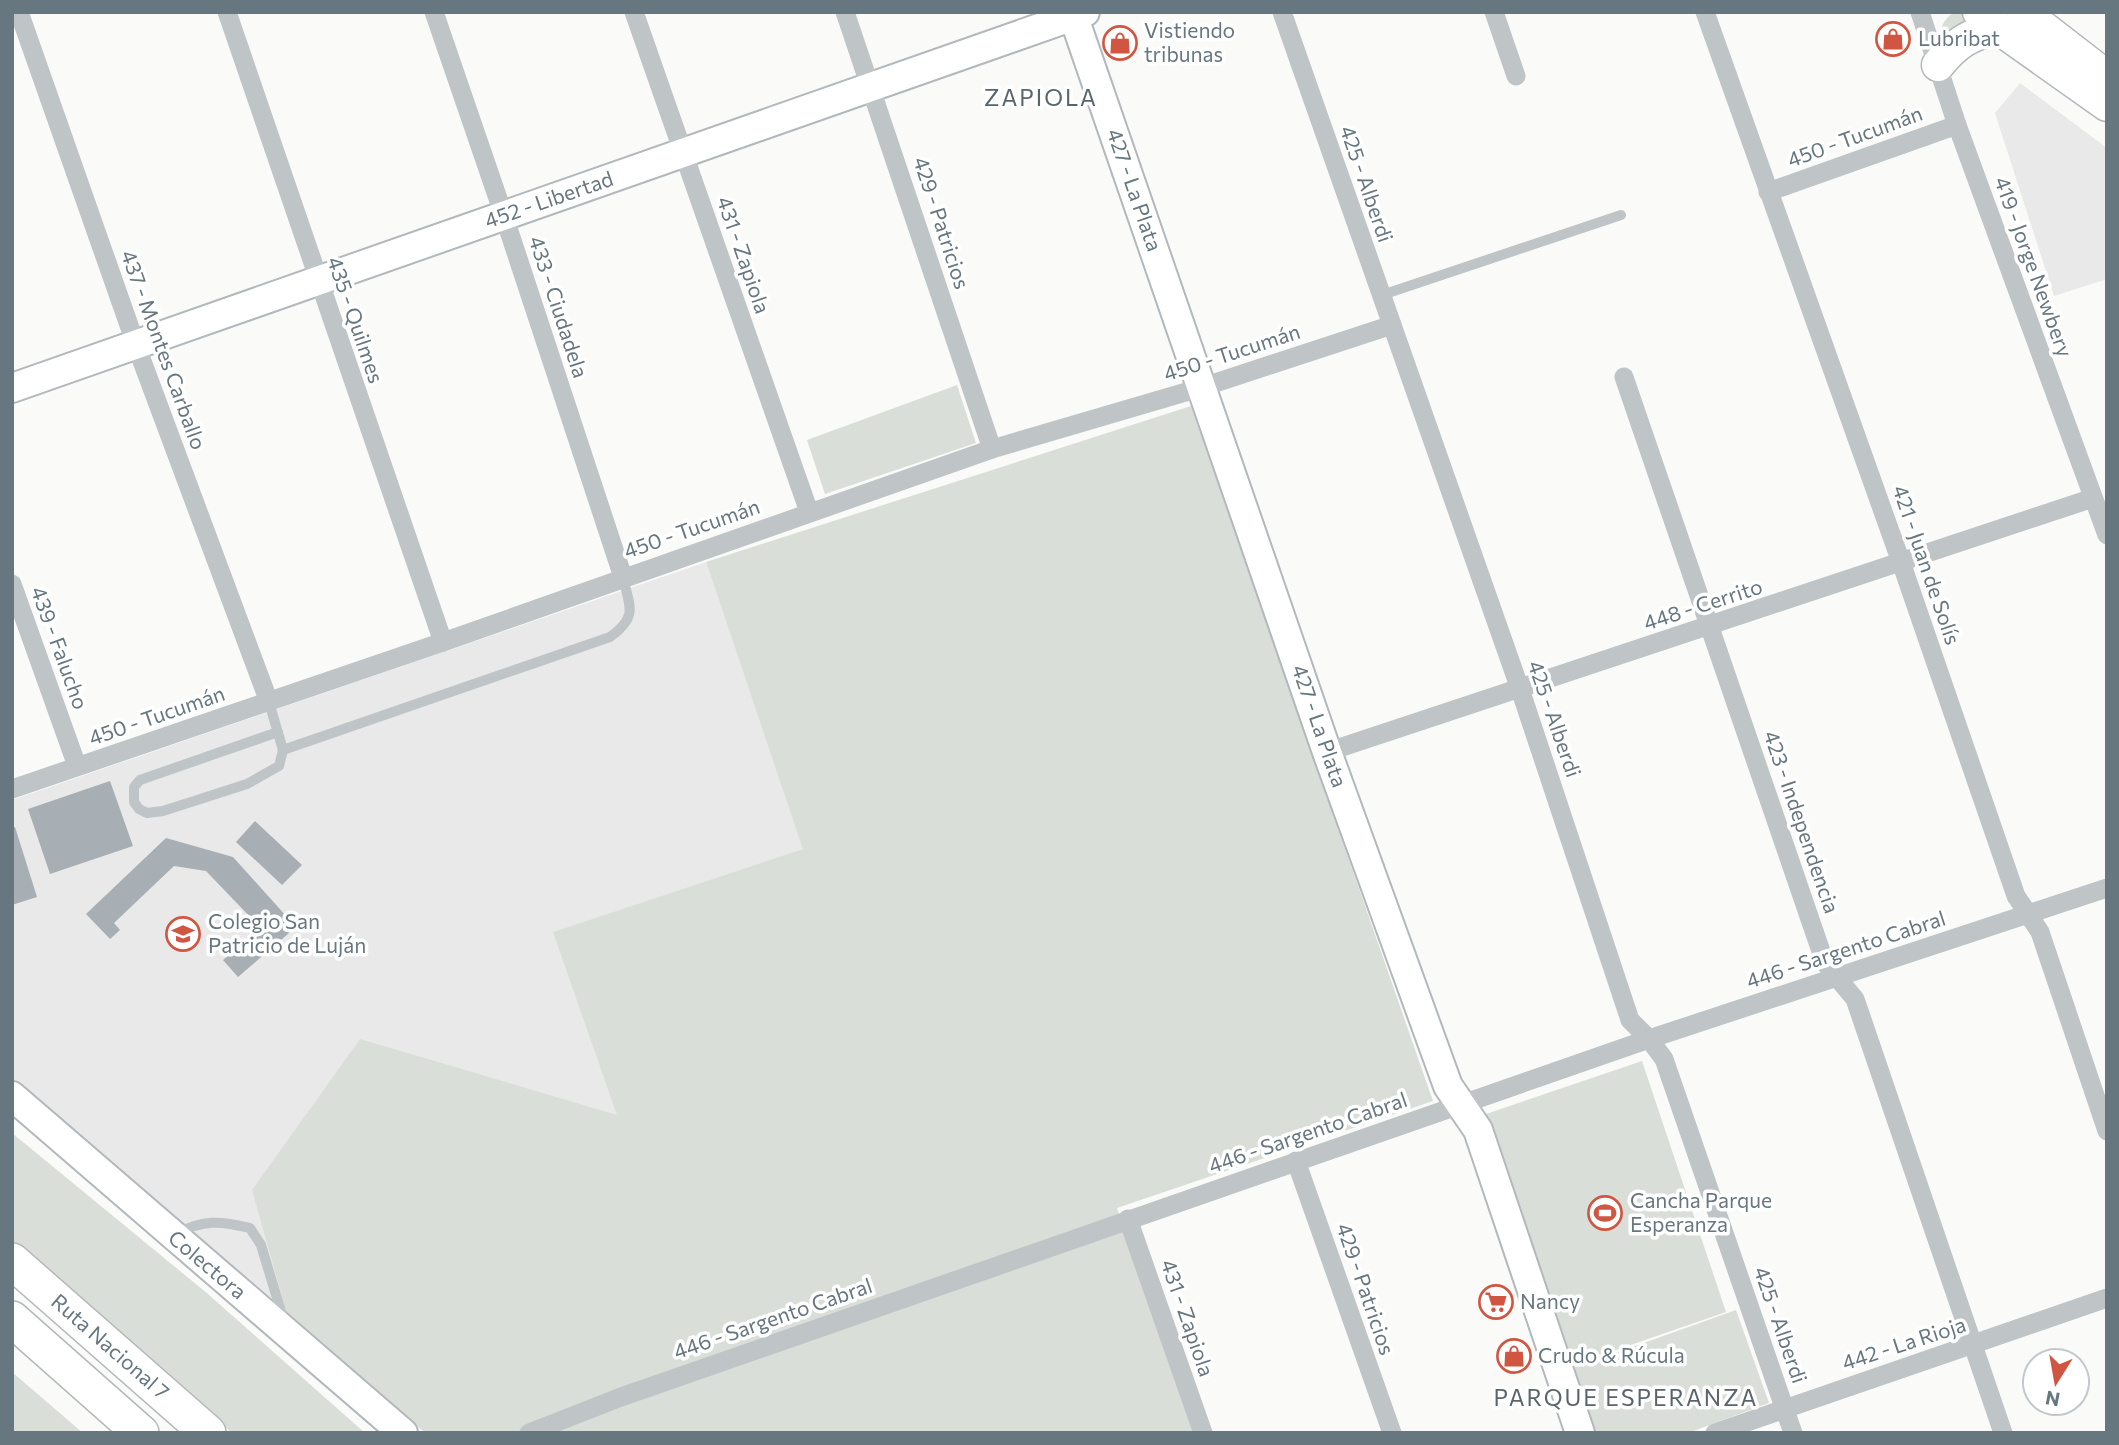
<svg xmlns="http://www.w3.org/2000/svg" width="2119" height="1445" viewBox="0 0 2119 1445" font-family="Commissioner,sans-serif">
	<rect width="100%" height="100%" fill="#fafaf8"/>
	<!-- built -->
	<g fill="#e8e9e8">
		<polygon points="2020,83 2107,148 2107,279 2054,296 1995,113"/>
		<polygon points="706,562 804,849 554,932 618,1115 293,1335 12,1089 12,800"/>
	</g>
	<!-- green -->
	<g fill="#daded8">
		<path d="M1955,12H1966L1977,22L1939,45C1939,31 1942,19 1955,12Z"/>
		<polygon points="957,385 976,443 825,494 807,440"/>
		<polygon points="1191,406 1433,1101 1117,1208 1196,1433 426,1433 293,1335 252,1190 360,1039 617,1115 553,932 803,849 706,562"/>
		<polygon points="1642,1061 1726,1312 1570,1366 1483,1115"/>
		<polygon points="12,1133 208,1294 365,1433 232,1433 12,1240"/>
		<polygon points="1736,1310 1769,1403 1688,1433 1591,1433 1568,1370"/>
		<polygon points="12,1372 83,1433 15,1433 12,1430"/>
	</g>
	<!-- building -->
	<g fill="#a7afb4">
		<polygon points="110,781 133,846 50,874 28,809"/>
		<polygon points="255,821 302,865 282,885 236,842"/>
		<polygon points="15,827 37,897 12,905 12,828"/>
		<polygon points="166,838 233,857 296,927 238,977 223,960 252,936 254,921 206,871 174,866 114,923 120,930 110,939 86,914"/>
	</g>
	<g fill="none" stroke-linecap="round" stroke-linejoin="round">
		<!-- secondary casing -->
		<g stroke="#b2b8bc" stroke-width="32">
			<g id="secondary">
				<polyline points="1072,12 1327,752 1448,1086 1478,1130 1580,1433"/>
				<polyline points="12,388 1085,12"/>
				<polyline points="12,1096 403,1433"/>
			</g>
		</g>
		<!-- primary casing -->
		<g stroke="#b1b7ba" stroke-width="35">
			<g id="primary">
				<polyline points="1979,12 1997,27 2107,105"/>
				<polyline points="2023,12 2107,77"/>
				<path d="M1938,65C1957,42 1968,36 1997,27"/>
			</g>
		</g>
		<!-- highway casing -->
		<g stroke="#b3b8ba" stroke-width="38">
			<g id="highway">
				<polyline points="12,1261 208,1433"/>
				<polyline points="12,1319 141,1433"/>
			</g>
		</g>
		<!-- lane -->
		<g stroke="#bfc4c7" stroke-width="10">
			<polyline points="1382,295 1621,215"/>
			<polyline points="269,702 283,750 279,766 247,784 163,811 147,813 139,809 134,802 134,787 140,780 278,732"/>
			<path d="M283,750L610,637C638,617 630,607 623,578"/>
			<path d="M176,1234C203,1219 221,1221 250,1228L261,1245L283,1318"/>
		</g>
		<!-- street -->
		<g stroke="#bfc4c7" stroke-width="19">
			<polyline points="19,12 136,345 269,702"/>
			<polyline points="227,12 443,642"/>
			<polyline points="434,12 504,216 623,577"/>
			<polyline points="634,12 809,512"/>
			<polyline points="845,12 992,449"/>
			<polyline points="1282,12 1520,689 1630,1020 1649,1039 1664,1059 1793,1433"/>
			<polyline points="1494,12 1516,76"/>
			<polyline points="1705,12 1901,562 2016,896 2040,932 2107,1131"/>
			<polyline points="1920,12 1957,125 2107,535"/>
			<polyline points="1768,192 1957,125"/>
			<polyline points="1624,377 1825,963 1855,999 2003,1433"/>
			<polyline points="12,584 77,766"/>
			<polyline points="1327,752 2093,498"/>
			<polyline points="12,789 443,642 992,449 1203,387 1392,325"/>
			<polyline points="1296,1161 1392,1433"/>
			<polyline points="1128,1219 1203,1433"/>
			<polyline points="529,1433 621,1397 1649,1039 2107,888"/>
			<polyline points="1715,1433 2107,1298"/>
		</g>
		<!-- secondary -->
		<use href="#secondary" stroke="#fff" stroke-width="28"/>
		<!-- primary -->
		<use href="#primary" stroke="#fff" stroke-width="32"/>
		<!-- highway -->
		<use href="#highway" stroke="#fff" stroke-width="35"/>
	</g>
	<!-- icons -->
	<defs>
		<g id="shop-ring" transform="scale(1.75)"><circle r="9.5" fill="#fff" stroke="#d05641" stroke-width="1.5"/><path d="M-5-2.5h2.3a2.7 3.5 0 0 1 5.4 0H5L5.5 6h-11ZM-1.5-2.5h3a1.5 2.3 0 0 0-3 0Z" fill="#d05641"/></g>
		<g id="school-ring" transform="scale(1.75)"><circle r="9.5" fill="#fff" stroke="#d05641" stroke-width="1.5"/><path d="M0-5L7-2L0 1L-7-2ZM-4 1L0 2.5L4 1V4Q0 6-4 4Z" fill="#d05641"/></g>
		<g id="stadium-ring" transform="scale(1.75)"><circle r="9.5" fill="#fff" stroke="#d05641" stroke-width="1.5"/><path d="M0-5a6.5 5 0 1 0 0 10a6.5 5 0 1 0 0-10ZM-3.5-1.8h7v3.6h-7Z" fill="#d05641"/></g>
		<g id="supermarket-ring" transform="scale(1.75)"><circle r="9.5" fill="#fff" stroke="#d05641" stroke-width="1.5"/><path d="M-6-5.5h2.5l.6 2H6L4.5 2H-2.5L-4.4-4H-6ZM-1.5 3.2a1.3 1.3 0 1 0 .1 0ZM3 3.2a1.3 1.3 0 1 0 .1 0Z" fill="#d05641"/></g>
	</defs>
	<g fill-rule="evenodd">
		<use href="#shop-ring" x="1893" y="39"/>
		<use href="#shop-ring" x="1120" y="43"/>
		<use href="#school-ring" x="183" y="934"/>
		<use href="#stadium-ring" x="1605" y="1213"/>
		<use href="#supermarket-ring" x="1496" y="1302"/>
		<use href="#shop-ring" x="1514" y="1356"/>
	</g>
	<g text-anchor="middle" stroke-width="7" stroke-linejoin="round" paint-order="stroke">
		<!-- poi labels -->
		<g font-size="21" fill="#67777f" stroke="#fff" text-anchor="start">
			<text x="1144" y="38">Vistiendo<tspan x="1144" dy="24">tribunas</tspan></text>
			<text x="1918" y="46">Lubribat</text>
			<text x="208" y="929">Colegio San<tspan x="208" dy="24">Patricio de Luján</tspan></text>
			<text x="1630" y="1208">Cancha Parque<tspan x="1630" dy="24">Esperanza</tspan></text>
			<text x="1520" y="1309">Nancy</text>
			<text x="1538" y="1363">Crudo &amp; Rúcula</text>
		</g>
		<!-- street labels -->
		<g font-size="21" fill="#67777f" stroke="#fff">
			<text transform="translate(1855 137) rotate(-20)" y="7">450 - Tucumán</text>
			<text transform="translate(1366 184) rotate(71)" y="7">425 - Alberdi</text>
			<text transform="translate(1134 190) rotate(71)" y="7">427 - La Plata</text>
			<text transform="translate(549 200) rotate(-19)" y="7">452 - Libertad</text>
			<text transform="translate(941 223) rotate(72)" y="7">429 - Patricios</text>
			<text transform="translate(743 255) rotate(71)" y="7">431 - Zapiola</text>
			<text transform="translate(2033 267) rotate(70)" y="7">419 - Jorge Newbery</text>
			<text transform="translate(558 307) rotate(72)" y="7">433 - Ciudadela</text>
			<text transform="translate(355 320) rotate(71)" y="7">435 - Quilmes</text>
			<text transform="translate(163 350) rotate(70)" y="7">437 - Montes Carballo</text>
			<text transform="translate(1232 353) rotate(-18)" y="7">450 - Tucumán</text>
			<text transform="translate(692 529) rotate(-19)" y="7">450 - Tucumán</text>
			<text transform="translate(1926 565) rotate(71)" y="7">421 - Juan de Solís</text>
			<text transform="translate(1703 605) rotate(-18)" y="7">448 - Cerrito</text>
			<text transform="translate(59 648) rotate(70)" y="7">439 - Falucho</text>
			<text transform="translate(157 716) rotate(-19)" y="7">450 - Tucumán</text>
			<text transform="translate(1554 719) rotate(71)" y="7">425 - Alberdi</text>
			<text transform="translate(1319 726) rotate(71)" y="7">427 - La Plata</text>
			<text transform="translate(1801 822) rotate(71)" y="7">423 - Independencia</text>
			<text transform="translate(1846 950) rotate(-18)" y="7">446 - Sargento Cabral</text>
			<text transform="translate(1308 1133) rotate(-19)" y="7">446 - Sargento Cabral</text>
			<text transform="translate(207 1265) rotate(40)" y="7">Colectora</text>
			<text transform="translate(1365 1289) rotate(71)" y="7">429 - Patricios</text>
			<text transform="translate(1187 1318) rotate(71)" y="7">431 - Zapiola</text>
			<text transform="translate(773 1319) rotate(-19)" y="7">446 - Sargento Cabral</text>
			<text transform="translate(1780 1325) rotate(71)" y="7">425 - Alberdi</text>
			<text transform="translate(1904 1344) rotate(-18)" y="7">442 - La Rioja</text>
			<text transform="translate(110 1347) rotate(41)" y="7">Ruta Nacional 7</text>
		</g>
		<!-- neighbourhood labels -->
		<g font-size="23" letter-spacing="2" fill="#59656b" stroke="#fff">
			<text x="1041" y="106">ZAPIOLA</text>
			<text x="1626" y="1406">PARQUE ESPERANZA</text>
		</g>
	</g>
	<!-- border -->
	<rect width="2119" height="1445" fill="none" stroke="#67777f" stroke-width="28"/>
	<!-- north arrow -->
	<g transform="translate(2056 1382) rotate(191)"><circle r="33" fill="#ffffff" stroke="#c2c9cc" stroke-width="2"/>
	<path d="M0-5L12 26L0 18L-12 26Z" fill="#d05641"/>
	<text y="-10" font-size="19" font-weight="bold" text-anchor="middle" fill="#67777f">N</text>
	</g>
</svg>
